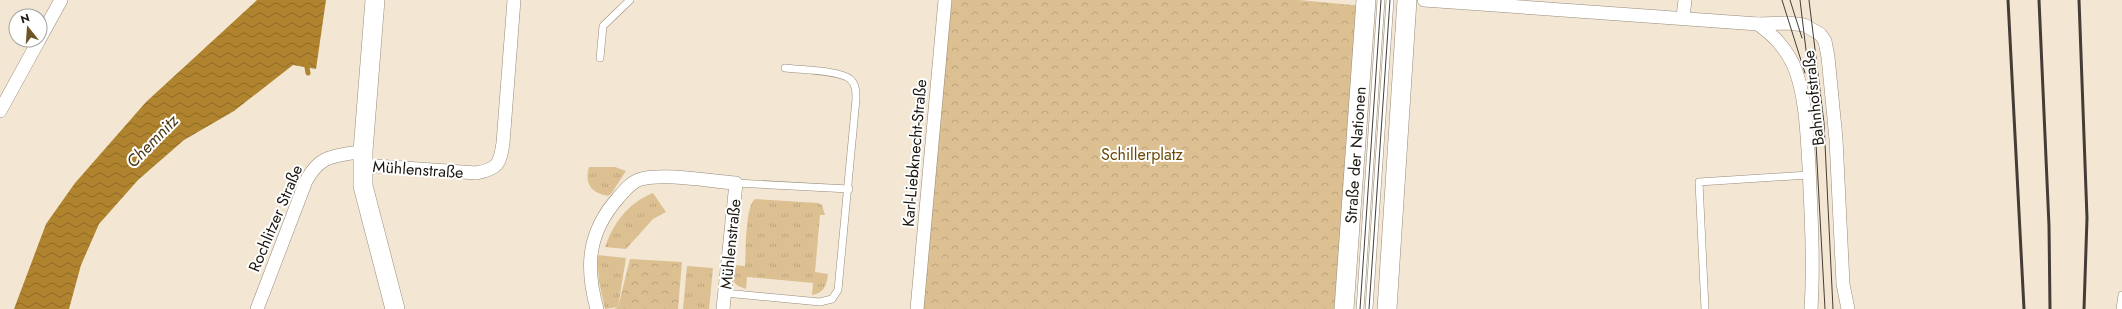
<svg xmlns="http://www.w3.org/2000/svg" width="2122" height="309" viewBox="0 0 2122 309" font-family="Jost,sans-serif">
	<defs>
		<pattern id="grass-tufts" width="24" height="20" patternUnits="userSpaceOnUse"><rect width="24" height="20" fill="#dcc092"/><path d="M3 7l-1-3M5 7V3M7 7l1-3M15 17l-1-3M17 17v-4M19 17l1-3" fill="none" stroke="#bca47d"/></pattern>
		<pattern id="park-crowns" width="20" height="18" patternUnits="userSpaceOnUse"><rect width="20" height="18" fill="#dcc092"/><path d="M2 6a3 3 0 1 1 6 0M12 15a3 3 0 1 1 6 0" fill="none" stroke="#bca47d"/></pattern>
		<pattern id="water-waves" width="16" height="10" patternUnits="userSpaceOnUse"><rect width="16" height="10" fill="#b0842e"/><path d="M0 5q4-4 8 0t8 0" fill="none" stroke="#8e6b26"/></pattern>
	</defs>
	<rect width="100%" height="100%" fill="#f3e7d4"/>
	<!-- grass -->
	<g fill="url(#grass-tufts)">
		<path d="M589,167H615L626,171L611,194L608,196C591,193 584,183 589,167Z"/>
		<path d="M653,193L666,212L653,219L626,249L605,247C614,222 628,203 653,193Z"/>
		<path d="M755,199L818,203L822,205L825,215H820L815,272L828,274C827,285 824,293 812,295L813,283L747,277L746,289L738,286L733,281V265L745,266C746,253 745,206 755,199Z"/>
		<polygon points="597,255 626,258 618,307 605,309 599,282"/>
		<polygon points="687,266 713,268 709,309 683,309"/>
	</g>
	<!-- park -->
	<g fill="url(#park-crowns)">
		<polygon points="949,0 1299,0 1363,6 1337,309 922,309"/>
		<polygon points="630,259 682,262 678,309 614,309 618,307"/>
	</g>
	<!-- water -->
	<polygon fill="url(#water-waves)" points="257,0 326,0 316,69 293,65 234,111 184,140 138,180 99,224 81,265 69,309 14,309 46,224 75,183 146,102"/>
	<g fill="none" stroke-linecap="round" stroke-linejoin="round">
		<!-- stream -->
		<polyline stroke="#b0842e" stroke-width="5" points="306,62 308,73"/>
		<!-- service casing -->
		<g stroke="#968b7a" stroke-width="8">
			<g id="service">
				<polyline points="600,58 603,26 630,0"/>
				<polyline points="736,183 849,189"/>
				<path d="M725,293L820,302L832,299L838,290L856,99C856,92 856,84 850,79C839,70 800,70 785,68"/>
				<polyline points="1360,309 1381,0"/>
				<polyline points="1369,309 1390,0"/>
				<polyline points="1705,309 1699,182 1809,175"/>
				<polyline points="2120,309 2122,295"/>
			</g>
		</g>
		<!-- minor casing -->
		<g stroke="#968b7a" stroke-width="14">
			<g id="minor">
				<polyline points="1424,0 1758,24 1788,23 1804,25 1820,34 1825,41 1828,57 1836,139 1843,284 1848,309"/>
				<polyline points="1683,17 1685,0"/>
				<path d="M1758,24C1773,35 1784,46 1793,64C1806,93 1807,135 1809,166C1811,214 1814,261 1811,309"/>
				<polyline points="40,38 61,0"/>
				<polyline points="0,111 39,40"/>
				<path d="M362,165L476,173C498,169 500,164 503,143L514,0"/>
				<path d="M257,309L306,181C321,153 335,157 363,151"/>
				<path d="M597,309C585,266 588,232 618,198C624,191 632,181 641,179C667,173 708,181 736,183L723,309"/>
				<polyline points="917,309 945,0"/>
			</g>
		</g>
		<!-- secondary casing -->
		<g stroke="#968b7a" stroke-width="20">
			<g id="secondary">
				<polyline points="375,0 363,151 363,186 395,309"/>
				<polyline points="1344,309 1366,0"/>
				<polyline points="1387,309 1407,0"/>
			</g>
		</g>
		<!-- service -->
		<use href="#service" stroke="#fff" stroke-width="7"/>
		<!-- minor -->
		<use href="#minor" stroke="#fff" stroke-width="13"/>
		<!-- secondary -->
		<use href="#secondary" stroke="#fff" stroke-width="19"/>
		<!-- tram -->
		<g stroke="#443d35" stroke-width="1">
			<polyline points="1782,0 1805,73"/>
			<polyline points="1790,0 1802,38"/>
			<polyline points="1800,0 1815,125 1825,309"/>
			<polyline points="1809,0 1824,123 1833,309"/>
			<polyline points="1360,309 1381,0"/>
			<polyline points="1369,309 1390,0"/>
		</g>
		<!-- rail -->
		<g stroke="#443d35" stroke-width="3">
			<polyline points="2008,0 2024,309"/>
			<polyline points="2039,0 2049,226 2050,309"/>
			<polyline points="2079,0 2087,218 2084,309"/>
		</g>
	</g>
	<g text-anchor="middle" stroke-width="4" stroke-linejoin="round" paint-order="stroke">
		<!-- street labels -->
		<g font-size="16" fill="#1b1610" stroke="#fff">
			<text transform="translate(1813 98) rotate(-96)" y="6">Bahnhofstraße</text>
			<text transform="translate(914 153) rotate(-85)" y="6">Karl-Liebknecht-Straße</text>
			<text transform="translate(1355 155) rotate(-86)" y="6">Straße der Nationen</text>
			<text transform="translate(418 169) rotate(4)" y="6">Mühlenstraße</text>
			<text transform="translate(275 218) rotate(-67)" y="6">Rochlitzer Straße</text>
			<text transform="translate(730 244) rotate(-84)" y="6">Mühlenstraße</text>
		</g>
		<!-- park labels -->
		<g font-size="16" fill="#684904" stroke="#fff">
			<text x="1142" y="160">Schillerplatz</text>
		</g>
		<!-- water labels -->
		<g font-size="17" font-style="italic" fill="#4b3714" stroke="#fff">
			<text transform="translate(152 141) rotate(-46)" y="6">Chemnitz</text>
		</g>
	</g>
	<!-- north arrow -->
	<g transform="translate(28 28) rotate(343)"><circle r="19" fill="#ffffff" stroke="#a4a29f"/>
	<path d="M0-3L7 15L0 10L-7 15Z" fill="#6e5425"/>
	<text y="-6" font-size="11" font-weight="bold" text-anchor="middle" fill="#1b1610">N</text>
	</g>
</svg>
